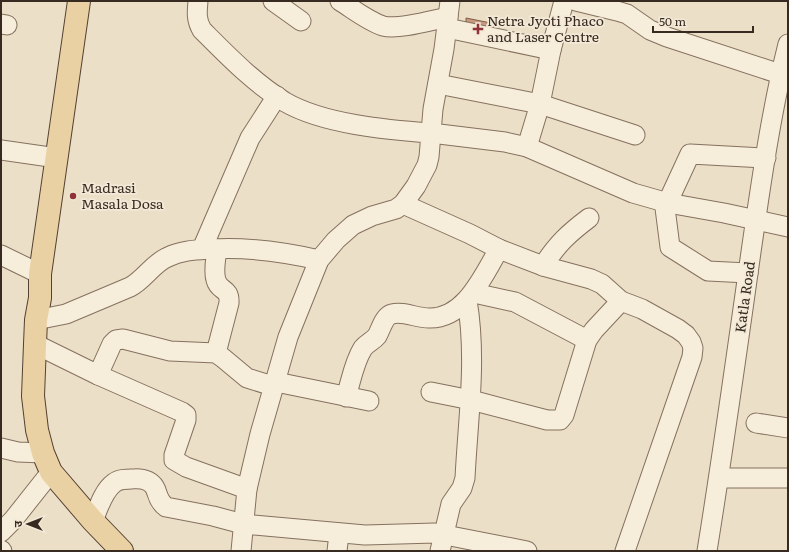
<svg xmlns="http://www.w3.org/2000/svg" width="789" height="552" viewBox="0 0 789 552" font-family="Literata,'Noto Sans Devanagari',serif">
	<rect width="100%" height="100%" fill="#ebdfc8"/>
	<!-- building -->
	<polygon fill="#c69a81" stroke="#835b46" points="466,18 496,24 495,35 466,29"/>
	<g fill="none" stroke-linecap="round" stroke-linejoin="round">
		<!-- minor casing -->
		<g stroke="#85715e" stroke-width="21">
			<g id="minor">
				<path d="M198,1C197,12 196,20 202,30C228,56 254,83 285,102C323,124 387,130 431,133L429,157L427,165L416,186L403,204L396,209L372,216L353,225L336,240L319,260L288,337L260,434L247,489L241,551"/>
				<polyline points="273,1 301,21"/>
				<path d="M340,1C353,9 368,21 383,26C399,30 432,20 448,17"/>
				<polyline points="450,1 444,49 433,109 431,133 505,142 527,147 633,193 668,203 724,213 788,227"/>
				<polyline points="576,1 617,11 627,14 650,30 667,37 780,74"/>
				<polyline points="1,24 7,25"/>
				<polyline points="447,28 551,50"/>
				<polyline points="438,84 540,104 635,135"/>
				<polyline points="527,147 540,104 551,50 564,1"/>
				<polyline points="1,150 57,158"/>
				<polyline points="403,204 470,234 499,249 543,266 591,279 602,284 621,301 642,309 678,329 686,335 691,342 693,348 692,357 625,551"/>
				<polyline points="202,249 250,138 277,96"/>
				<polyline points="1,255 40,274"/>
				<path d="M543,266C557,244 569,233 589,218"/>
				<polyline points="748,273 708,271 670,247 665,208 690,154 766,158"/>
				<polyline points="474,293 515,302 587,340"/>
				<path d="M36,320L66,314L130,287C144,280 153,263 168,257C182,250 197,250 213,249C249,247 284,252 319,260"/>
				<polyline points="35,344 98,375 182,412 186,415 186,420 174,455 174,460 186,467 247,489"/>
				<path d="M216,353L229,303C230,287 219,292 216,280C213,271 216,258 217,249"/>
				<polyline points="98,375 112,344 116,340 123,339 170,351 216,353 223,358 247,378 273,386"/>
				<polyline points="276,382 369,401"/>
				<polyline points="431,392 471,400 547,420 560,420 564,415 587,340 594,330 621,301"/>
				<path d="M346,397C351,381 354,362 363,348C367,343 373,341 377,336C381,329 384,316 392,314C403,311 417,318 429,318C465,319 483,276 499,249"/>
				<polyline points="756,423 788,428"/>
				<polyline points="1,448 18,452 43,453"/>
				<polyline points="719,478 788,478"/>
				<path d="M93,521C98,509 103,491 114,483C119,479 126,479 132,479C138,478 147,479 152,484C159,490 155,499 166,507L213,516L243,524L365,535L435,533L527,551"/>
				<polyline points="1,532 13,520 51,472"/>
				<polyline points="1,550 2,551"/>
				<polyline points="337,551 339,534"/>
				<path d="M440,551L451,504L462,488L465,478C468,418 477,359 467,300"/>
				<path d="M707,551C723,452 737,352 751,252C761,183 771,112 788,44"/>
			</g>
		</g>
		<!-- major casing -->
		<g stroke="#544032" stroke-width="24">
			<polyline id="major" points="79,1 40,274 40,298 36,320 35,344 33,396 37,430 43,453 51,472 93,521 122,551"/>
		</g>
		<!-- minor -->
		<use href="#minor" stroke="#f6edda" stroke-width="19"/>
		<!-- major -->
		<use href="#major" stroke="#ead1a3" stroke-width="22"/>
	</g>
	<!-- markers -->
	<g fill="#8f3338" stroke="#f3e9d7" stroke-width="1.5">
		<path d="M476 23h4v4h4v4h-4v4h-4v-4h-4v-4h4z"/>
		<circle cx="73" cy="196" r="4"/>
	</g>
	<g text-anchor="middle" stroke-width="3.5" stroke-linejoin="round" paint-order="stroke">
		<!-- poi labels -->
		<g font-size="14" fill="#372a21" stroke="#f3e9d7" text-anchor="start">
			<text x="487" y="26">Netra Jyoti Phaco<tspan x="487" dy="16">and Laser Centre</tspan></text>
			<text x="81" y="193">Madrasi<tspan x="81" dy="16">Masala Dosa</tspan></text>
		</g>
		<!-- street labels -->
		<g font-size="14" fill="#372a21" stroke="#f3e9d7">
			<text transform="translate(745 297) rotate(-82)" y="5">Katla Road</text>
		</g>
	</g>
	<!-- border -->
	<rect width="789" height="552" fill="none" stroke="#372a21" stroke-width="4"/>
	<!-- north arrow -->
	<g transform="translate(28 524) rotate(270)" stroke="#f3e9d7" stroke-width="3" paint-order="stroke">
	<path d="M0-3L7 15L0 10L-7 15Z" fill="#372a21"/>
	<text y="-6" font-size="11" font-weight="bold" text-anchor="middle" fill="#372a21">उ</text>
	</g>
	<!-- scale -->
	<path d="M653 26v6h100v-6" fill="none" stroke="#372a21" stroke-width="2"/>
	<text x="659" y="26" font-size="12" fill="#372a21" stroke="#f3e9d7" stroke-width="3" paint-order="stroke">50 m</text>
</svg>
